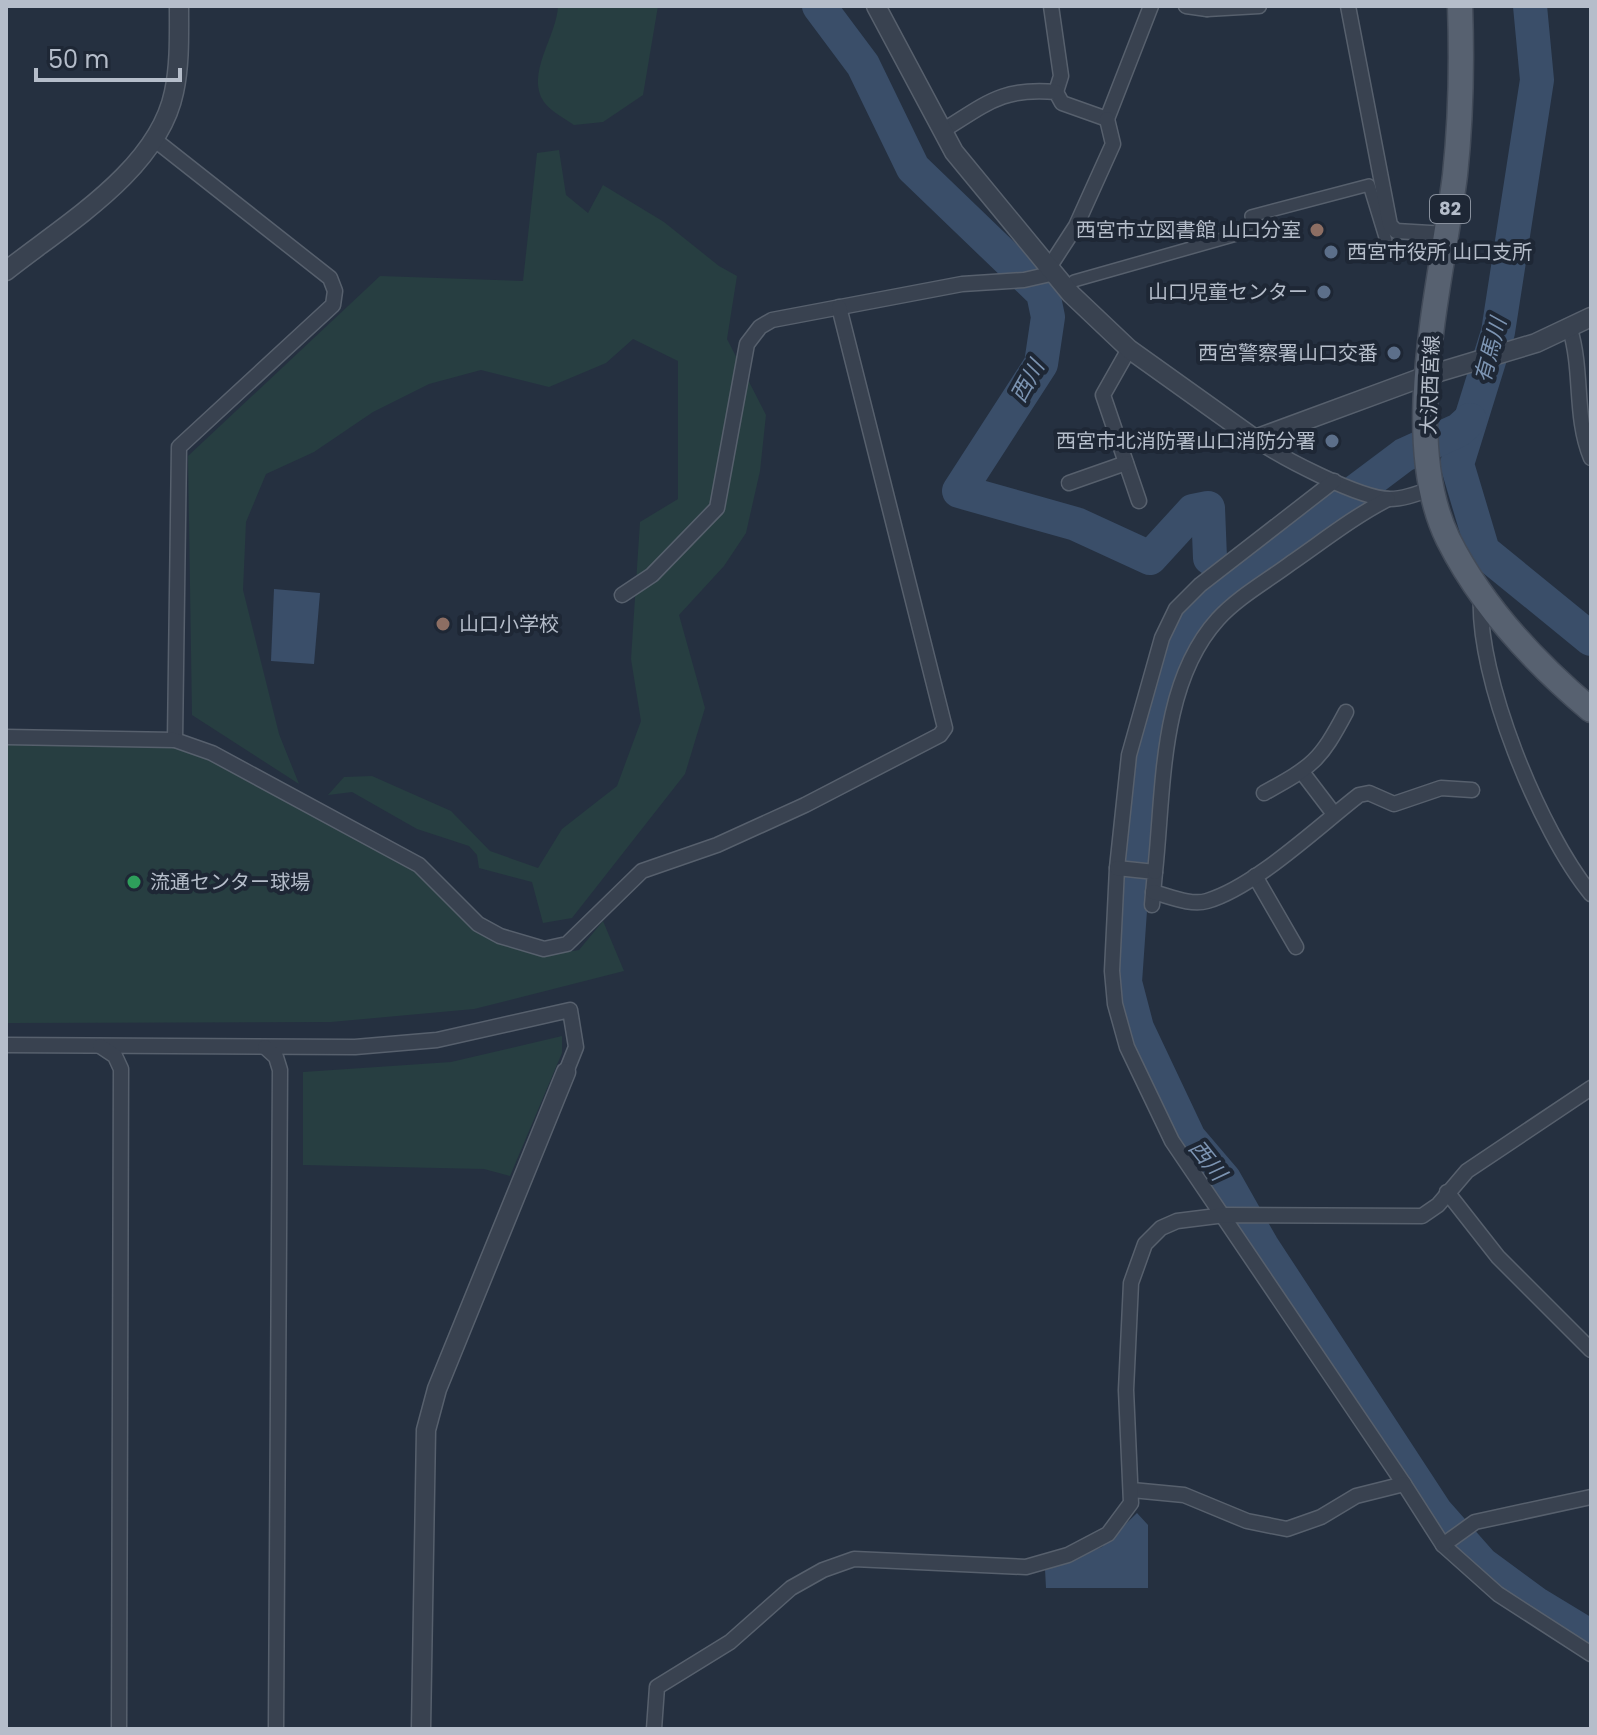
<svg xmlns="http://www.w3.org/2000/svg" width="1597" height="1735" viewBox="0 0 1597 1735" font-family="Poppins,'Noto Sans JP',sans-serif">
	<rect width="100%" height="100%" fill="#253040"/>
	<!-- green -->
	<g fill="#273e41">
		<path d="M558,6H658L643,95L603,122L574,125C566,119 550,111 544,102C525,74 557,36 558,6Z"/>
		<polygon points="559,150 566,195 588,213 603,185 664,222 719,266 737,276 727,339 766,415 760,471 746,533 724,566 679,615 705,708 685,774 572,918 543,923 532,882 479,868 477,855 469,846 417,829 352,792 328,795 344,777 372,776 451,811 490,851 538,868 562,829 617,786 641,721 631,659 640,522 678,499 678,361 633,339 606,363 549,387 481,370 429,384 373,412 314,452 266,474 246,522 243,590 279,734 299,784 192,715 188,456 380,276 523,281 537,153"/>
		<polygon points="6,743 179,748 214,761 421,872 475,930 540,956 579,950 603,921 624,971 474,1009 331,1022 8,1023"/>
		<polygon points="562,1036 562,1053 510,1176 484,1169 303,1165 303,1072 451,1062"/>
	</g>
	<!-- water -->
	<g fill="#3a4e69">
		<polygon points="274,589 320,593 314,664 271,661"/>
		<polygon points="1137,1513 1148,1525 1148,1588 1046,1588 1045,1569 1102,1547"/>
	</g>
	<g fill="none" stroke-linecap="round" stroke-linejoin="round">
		<!-- river -->
		<g stroke="#3a4e69" stroke-width="34">
			<polyline points="819,6 863,65 913,168 1043,293 1048,317 1041,364 959,491 1076,524 1150,558 1193,511 1208,508 1210,558"/>
			<polyline points="1530,6 1537,80 1498,332 1457,464 1483,551 1591,639"/>
			<polyline points="1470,420 1459,430 1404,455 1231,585 1194,621 1169,664 1151,733 1130,910 1125,982 1137,1028 1189,1138 1224,1179 1262,1246 1436,1512 1482,1564 1535,1603 1591,1637"/>
		</g>
		<!-- pedestrian casing -->
		<g stroke="#57606d" stroke-width="14">
			<polyline id="pedestrian" points="1074,281 1254,230 1251,216 1369,185 1387,244 1396,251"/>
		</g>
		<!-- minor casing -->
		<g stroke="#57606d" stroke-width="17">
			<g id="minor">
				<polyline points="1051,6 1061,76 1056,92"/>
				<polyline points="1186,6 1207,9"/>
				<polyline points="1207,6 1207,9 1259,6"/>
				<polyline points="1348,6 1390,225 1396,231 1447,234"/>
				<path d="M942,131C986,104 1002,87 1056,92L1062,103L1107,119L1151,6"/>
				<polyline points="155,140 330,278 335,291 333,305 179,447 175,740"/>
				<polyline points="1050,266 1076,226 1113,144 1107,119"/>
				<path d="M1570,329C1583,372 1574,417 1591,458"/>
				<polyline points="1129,349 1103,395 1139,501"/>
				<path d="M1255,439C1280,457 1360,499 1390,499C1404,499 1420,493 1432,488"/>
				<polyline points="1334,481 1200,585 1176,609 1162,638 1129,755 1117,868 1112,971 1115,1004 1127,1047 1172,1141 1404,1484"/>
				<polyline points="1069,483 1126,463"/>
				<polyline points="622,595 652,575 717,508 747,344 760,327 772,320 962,284 1024,280 1055,273"/>
				<path d="M1481,596C1476,676 1540,832 1591,894"/>
				<polyline points="6,737 175,740 212,753 419,865 478,924 500,936 544,949 567,944 642,871 717,845 805,805 940,735 945,728 839,307"/>
				<polyline points="1302,772 1334,814"/>
				<path d="M1264,793C1313,766 1320,761 1346,712"/>
				<polyline points="1117,868 1155,872 1152,905"/>
				<path d="M1155,872C1164,790 1159,684 1218,619C1238,597 1267,581 1291,563C1323,541 1353,517 1388,499"/>
				<polyline points="1255,876 1296,947"/>
				<path d="M1153,892C1169,896 1191,906 1207,901C1255,887 1319,826 1359,795L1369,793L1394,804L1441,788L1472,790"/>
				<polyline points="6,1045 355,1047 437,1040 570,1010 576,1047 566,1072"/>
				<polyline points="100,1046 115,1056 121,1069 119,1729"/>
				<polyline points="265,1047 276,1057 280,1070 276,1729"/>
				<polyline points="1447,1192 1498,1257 1591,1350"/>
				<polyline points="1132,1490 1184,1495 1247,1521 1287,1529 1321,1517 1356,1496 1404,1484 1443,1545 1498,1594 1591,1654"/>
				<polyline points="1443,1545 1475,1522 1591,1497"/>
				<polyline points="654,1729 657,1687 730,1642 791,1588 823,1570 854,1559 1026,1567 1068,1555 1108,1534 1131,1503 1126,1390 1131,1283 1145,1244 1161,1228 1177,1221 1225,1215 1422,1216 1438,1205 1467,1171 1591,1088"/>
			</g>
		</g>
		<!-- tertiary casing -->
		<g stroke="#57606d" stroke-width="21">
			<g id="tertiary">
				<polyline points="876,6 954,152 1071,294 1129,349 1255,439 1426,376 1536,343 1591,317"/>
				<path d="M6,271C65,224 158,170 174,92C180,64 179,34 179,6"/>
				<polyline points="421,1729 426,1430 437,1389 566,1072"/>
			</g>
		</g>
		<!-- primary casing -->
		<g stroke="#424b59" stroke-width="27">
			<path id="primary" d="M1460,6C1462,63 1461,119 1455,175C1442,281 1399,439 1448,539C1481,605 1535,663 1591,710"/>
		</g>
		<!-- pedestrian -->
		<use href="#pedestrian" stroke="#394250" stroke-width="11"/>
		<!-- minor -->
		<use href="#minor" stroke="#394250" stroke-width="14"/>
		<!-- tertiary -->
		<use href="#tertiary" stroke="#394250" stroke-width="18"/>
		<!-- primary -->
		<use href="#primary" stroke="#576170" stroke-width="24"/>
	</g>
	<!-- markers -->
	<g fill="#8d6e63" stroke="#1e2735" stroke-width="3">
		<circle cx="1317" cy="230" r="8"/>
		<circle cx="443" cy="624" r="8"/>
	</g>
	<g fill="#5c6f8a" stroke="#1e2735" stroke-width="3">
		<circle cx="1331" cy="252" r="8"/>
		<circle cx="1324" cy="292" r="8"/>
		<circle cx="1394" cy="353" r="8"/>
		<circle cx="1332" cy="441" r="8"/>
	</g>
	<circle fill="#2e9e5b" stroke="#1e2735" stroke-width="3" cx="134" cy="882" r="8"/>
	<g text-anchor="middle" stroke-width="8" stroke-linejoin="round" paint-order="stroke">
		<!-- shield labels -->
		<rect fill="#1e2735" stroke="#88909d" stroke-width="2" x="1430" y="195" width="40" height="28" rx="6"/>
		<g font-size="18" font-weight="bold" fill="#b5bdca">
			<text x="1450" y="215">82</text>
		</g>
		<!-- poi labels -->
		<g font-size="20" fill="#b5bdca" stroke="#1e2735" text-anchor="end">
			<text x="1301" y="237">西宮市立図書館 山口分室</text>
			<text x="1347" y="259" text-anchor="start">西宮市役所 山口支所</text>
			<text x="1308" y="299">山口児童センター</text>
			<text x="1378" y="360">西宮警察署山口交番</text>
			<text x="1316" y="448">西宮市北消防署山口消防分署</text>
			<text x="459" y="631" text-anchor="start">山口小学校</text>
			<text x="150" y="889" text-anchor="start">流通センター球場</text>
		</g>
		<!-- street labels -->
		<g font-size="20" fill="#b5bdca" stroke="#1e2735">
			<text transform="translate(1430 385) rotate(-88)" y="7">大沢西宮線</text>
		</g>
		<!-- water labels -->
		<g font-size="22" font-style="italic" fill="#7c94b2" stroke="#1e2735">
			<text transform="translate(1490 350) rotate(-75)" y="8">有馬川</text>
			<text transform="translate(1027 381) rotate(-61)" y="8">西川</text>
			<text transform="translate(1208 1160) rotate(51)" y="8">西川</text>
		</g>
	</g>
	<!-- border -->
	<rect width="1597" height="1735" fill="none" stroke="#b5bdca" stroke-width="16"/>
	<!-- scale -->
	<path d="M36 68v12h144v-12" fill="none" stroke="#b5bdca" stroke-width="4"/>
	<text x="48" y="68" font-size="24" fill="#b5bdca" stroke="#1e2735" stroke-width="6" paint-order="stroke">50 m</text>
</svg>
